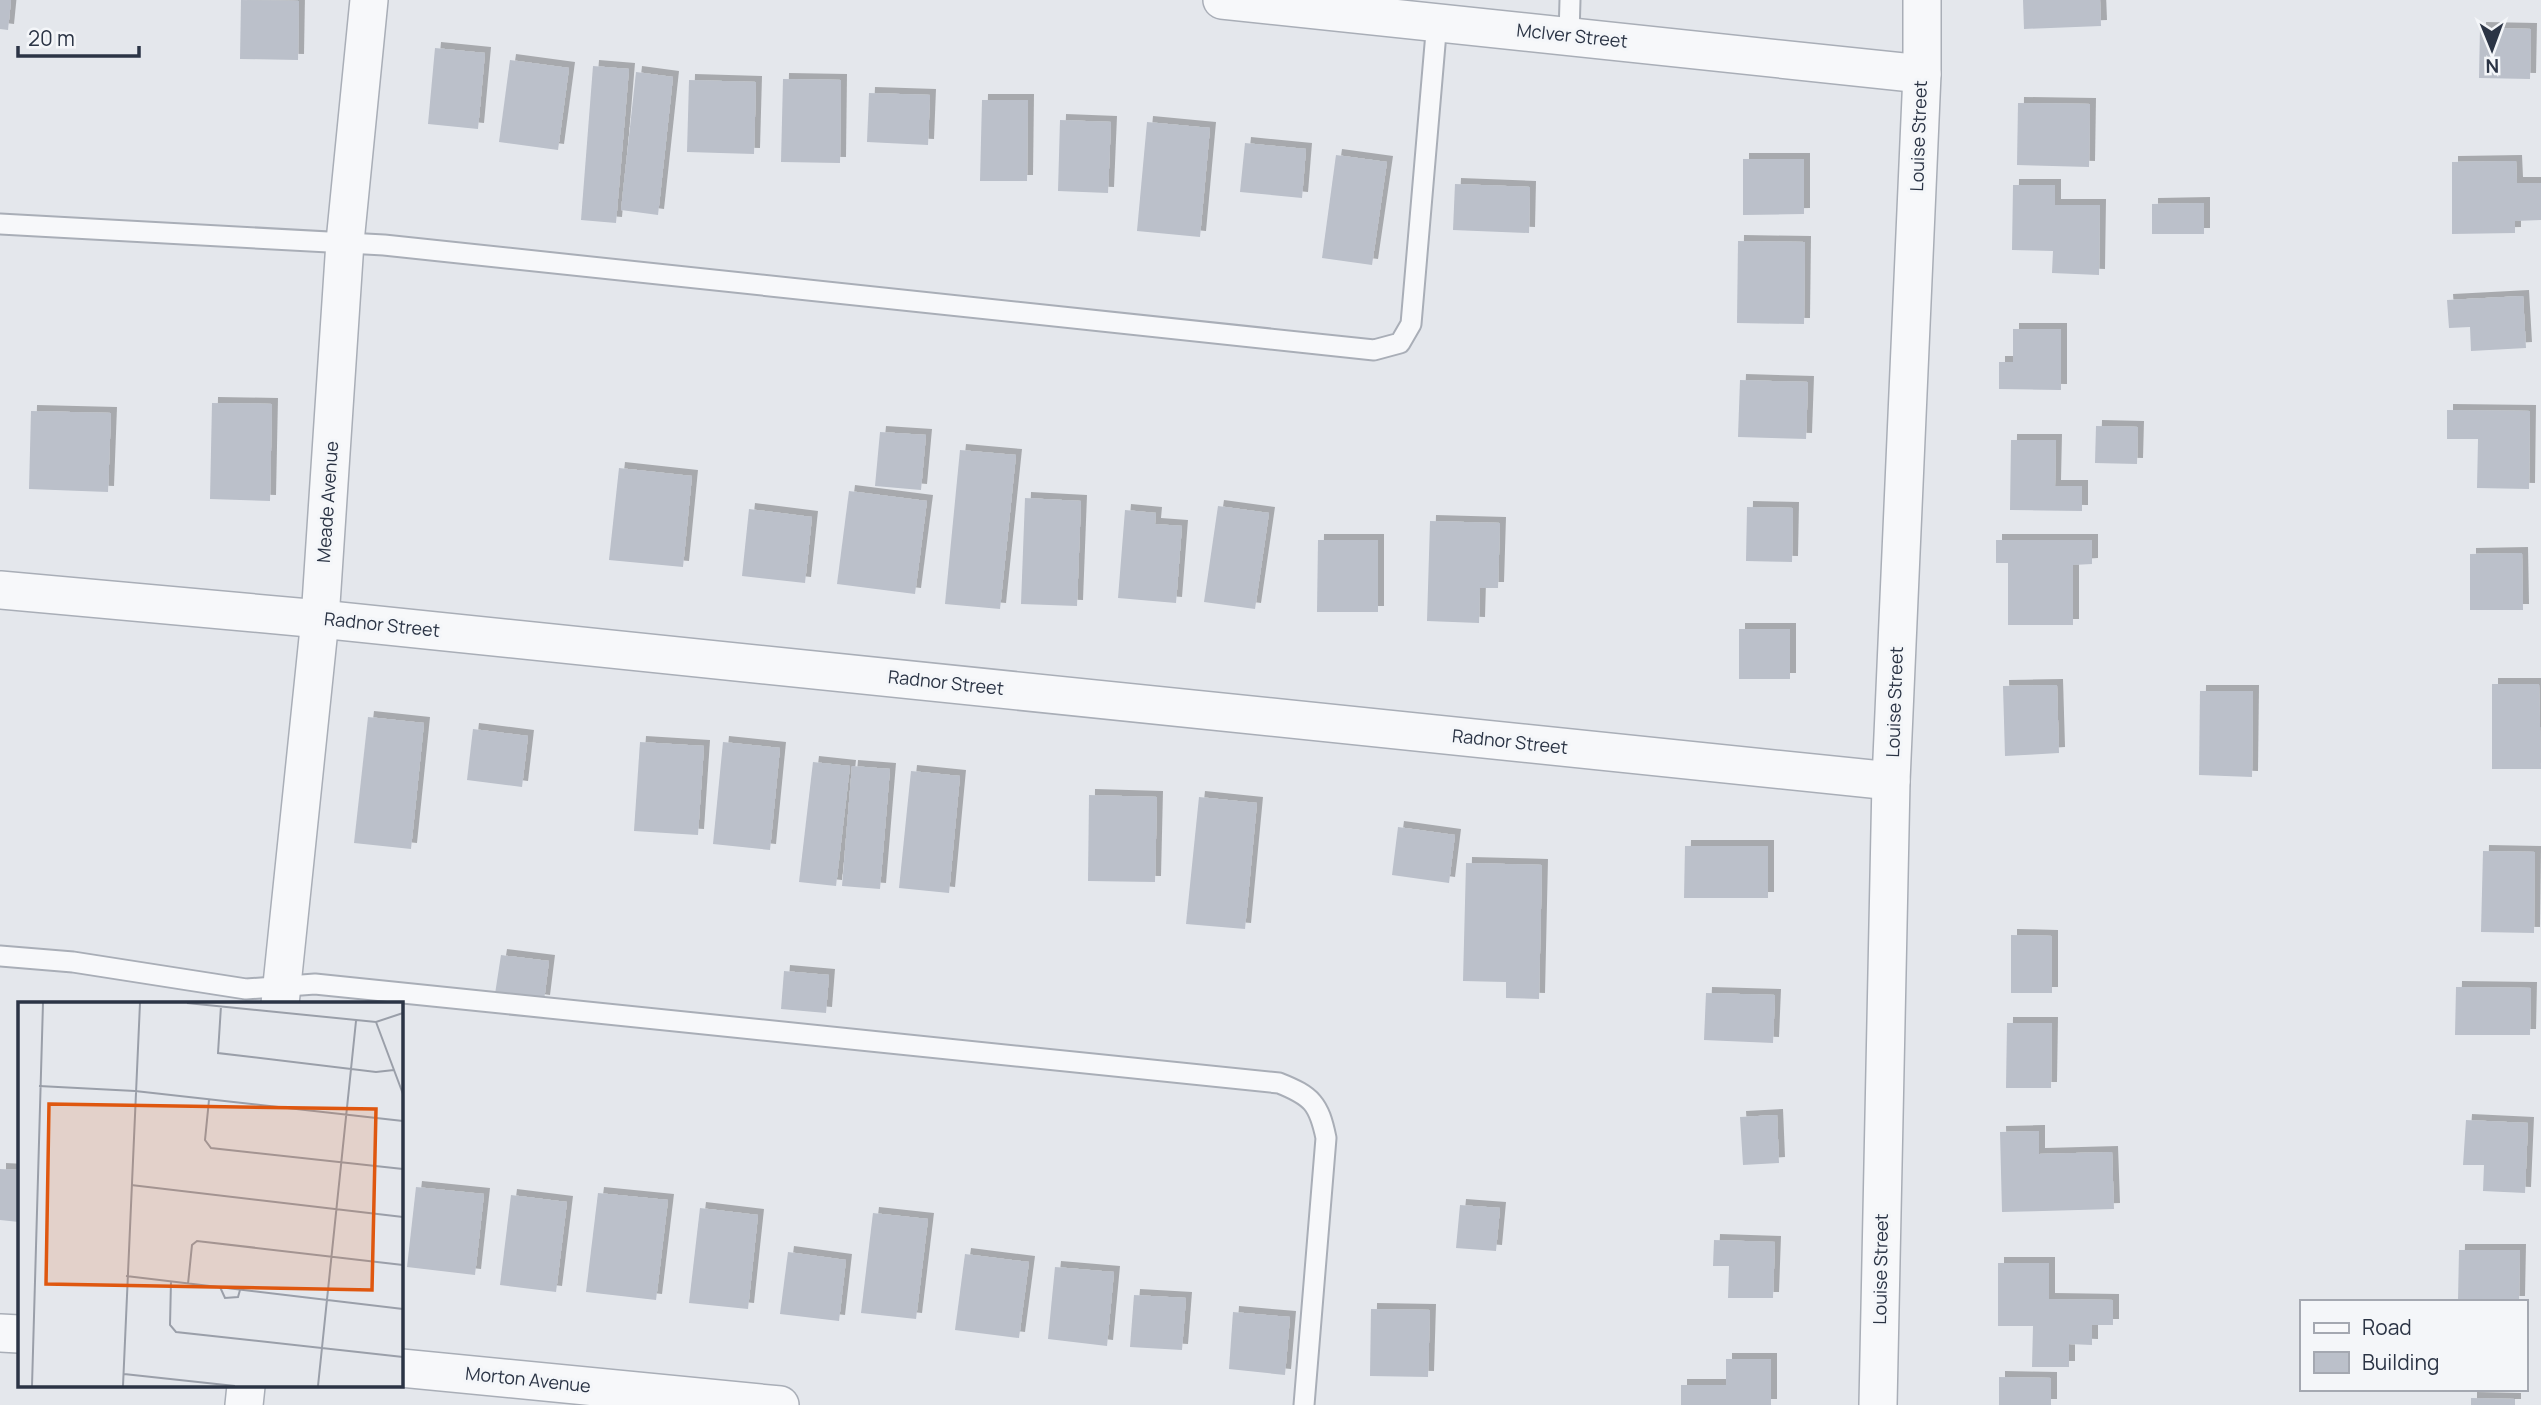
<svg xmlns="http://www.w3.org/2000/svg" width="2541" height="1405" viewBox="0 0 2541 1405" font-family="Manrope,sans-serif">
	<defs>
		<filter id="shadow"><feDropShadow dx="6" dy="-6" stdDeviation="0" flood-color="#0004"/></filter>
	</defs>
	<rect width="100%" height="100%" fill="#e4e7ec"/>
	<!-- building -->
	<g fill="#bbc0ca" filter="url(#shadow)">
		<polygon points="0,0 11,0 8,30 0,29"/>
		<polygon points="241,0 299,1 298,60 240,59"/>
		<polygon points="2023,0 2100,0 2101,26 2024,29"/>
		<polygon points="2480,28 2531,29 2530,79 2479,78"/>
		<polygon points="435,48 485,53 478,129 428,124"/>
		<polygon points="510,60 569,68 558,150 499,142"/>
		<polygon points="593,66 629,69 616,223 581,220"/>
		<polygon points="636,72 673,77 658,215 621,210"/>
		<polygon points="783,79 841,80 840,163 781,162"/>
		<polygon points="689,80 756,82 754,154 687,152"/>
		<polygon points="869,93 930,95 928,145 867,142"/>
		<polygon points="982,100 1028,100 1027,181 980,181"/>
		<polygon points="2018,103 2090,104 2089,167 2017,165"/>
		<polygon points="1060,120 1111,122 1108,193 1058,191"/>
		<polygon points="1147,122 1210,128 1200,237 1137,231"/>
		<polygon points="1245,143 1306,149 1302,198 1240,192"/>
		<polygon points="1336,155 1387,162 1372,265 1322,258"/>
		<polygon points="1743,159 1804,159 1804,214 1743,215"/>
		<polygon points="2516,161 2517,183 2541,183 2541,220 2515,221 2515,233 2452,234 2452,162"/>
		<polygon points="1455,184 1530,187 1529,233 1453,230"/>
		<polygon points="2013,185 2055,185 2055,205 2100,205 2099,275 2052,273 2053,251 2012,250"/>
		<polygon points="2204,203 2204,234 2152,234 2152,204"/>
		<polygon points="1738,241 1805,242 1804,324 1737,323"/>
		<polygon points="2523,296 2526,348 2471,351 2470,327 2449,328 2447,300"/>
		<polygon points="2013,329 2061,329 2061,390 1999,389 1999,362 2013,362"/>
		<polygon points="1740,380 1808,382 1806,439 1738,437"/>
		<polygon points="212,403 272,404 270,501 210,499"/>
		<polygon points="2447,410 2530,411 2529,489 2477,488 2478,439 2447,439"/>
		<polygon points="31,411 111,413 108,492 29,489"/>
		<polygon points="2096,426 2138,427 2137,464 2095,463"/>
		<polygon points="880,432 926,435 921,490 875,486"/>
		<polygon points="2011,440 2056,440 2055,486 2082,486 2082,511 2010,510"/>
		<polygon points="960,450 1016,455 1000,609 945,604"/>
		<polygon points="619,468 692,476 683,567 609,560"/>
		<polygon points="849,491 927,501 915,594 837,584"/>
		<polygon points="1025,498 1081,501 1077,606 1021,604"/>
		<polygon points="1218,506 1269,513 1255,609 1204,602"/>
		<polygon points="1747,507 1793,508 1792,562 1746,561"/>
		<polygon points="749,509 812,517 805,583 742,576"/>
		<polygon points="1125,510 1156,513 1155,524 1182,526 1176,603 1118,598"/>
		<polygon points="1430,521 1500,523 1498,588 1480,588 1479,623 1427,621"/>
		<polygon points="1318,540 1378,540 1378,612 1317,612"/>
		<polygon points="1996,540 2092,540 2092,564 2073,565 2073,625 2008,625 2008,563 1996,563"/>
		<polygon points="2522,553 2523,610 2470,610 2470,554"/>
		<rect x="1739" y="629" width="51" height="50"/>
		<polygon points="2492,684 2539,684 2541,769 2492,769"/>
		<polygon points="2057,685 2059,753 2005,756 2003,686"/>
		<polygon points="2200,691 2253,691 2252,777 2199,775"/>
		<polygon points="368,717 424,723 411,849 354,843"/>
		<polygon points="473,729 528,736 522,787 467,780"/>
		<polygon points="640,742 704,746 698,835 634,831"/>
		<polygon points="723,742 780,748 770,850 713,844"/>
		<polygon points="813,762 850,766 836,886 799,882"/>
		<polygon points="852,766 890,769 880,889 842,886"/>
		<polygon points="911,771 960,776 949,893 899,888"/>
		<polygon points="1089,795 1157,797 1155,882 1088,881"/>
		<polygon points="1199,797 1257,803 1245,929 1186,924"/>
		<polygon points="1398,827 1455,835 1449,883 1392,875"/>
		<polygon points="1685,846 1768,846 1768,898 1684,898"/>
		<polygon points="2483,851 2535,852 2534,933 2481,932"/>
		<polygon points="1466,863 1542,865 1539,999 1506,998 1506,982 1463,981"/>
		<polygon points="2011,935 2052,936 2052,993 2011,993"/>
		<polygon points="501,955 549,961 544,1001 495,994"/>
		<polygon points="784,971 829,975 826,1013 781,1009"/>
		<polygon points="2456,987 2531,988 2530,1035 2455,1035"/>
		<polygon points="1706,993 1775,995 1773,1043 1704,1040"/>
		<polygon points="2007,1023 2052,1023 2051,1088 2006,1088"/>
		<polygon points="1777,1115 1779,1163 1743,1165 1740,1117"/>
		<polygon points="2466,1120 2528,1123 2525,1193 2483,1191 2484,1165 2463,1165"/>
		<polygon points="2039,1131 2039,1154 2112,1152 2114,1209 2002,1212 2000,1132"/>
		<polygon points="0,1169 19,1170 19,1222 0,1220"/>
		<polygon points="416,1187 484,1194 475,1275 407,1267"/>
		<polygon points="598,1193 668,1200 656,1300 586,1292"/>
		<polygon points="511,1195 567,1202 556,1292 500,1285"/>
		<polygon points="1460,1205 1500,1208 1496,1251 1456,1248"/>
		<polygon points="700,1208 758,1215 748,1309 689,1303"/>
		<polygon points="873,1213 928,1219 916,1319 861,1313"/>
		<polygon points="1714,1240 1775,1242 1773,1298 1728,1298 1729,1266 1713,1266"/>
		<polygon points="2459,1250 2520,1250 2519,1302 2458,1302"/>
		<polygon points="788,1252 846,1260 839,1321 780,1314"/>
		<polygon points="965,1254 1029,1262 1019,1338 955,1330"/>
		<polygon points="1998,1263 2049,1263 2049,1299 2113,1300 2113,1325 2092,1325 2092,1345 2069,1344 2069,1367 2032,1367 2033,1326 1998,1326"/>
		<polygon points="1055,1267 1114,1272 1107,1346 1048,1339"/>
		<polygon points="1134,1295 1186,1298 1182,1350 1130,1347"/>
		<polygon points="1371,1309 1430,1310 1428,1377 1370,1376"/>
		<polygon points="1233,1312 1290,1317 1285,1375 1229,1369"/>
		<polygon points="1726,1359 1771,1359 1771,1405 1681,1405 1681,1385 1726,1385"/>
		<polygon points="1999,1377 2051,1378 2051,1405 1999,1405"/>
		<polygon points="2471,1398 2515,1399 2515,1405 2471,1405"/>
	</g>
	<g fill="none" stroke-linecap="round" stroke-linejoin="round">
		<!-- service casing -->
		<g stroke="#a9aeb7" stroke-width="23">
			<g id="service">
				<polyline points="1569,35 1570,0"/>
				<polyline points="0,224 384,245 1374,350 1400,343 1411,324 1437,21"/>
				<path d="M0,956L73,962L246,989L315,984L1279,1083C1312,1096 1319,1104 1326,1138L1304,1405"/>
			</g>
		</g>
		<!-- minor casing -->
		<g stroke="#a9aeb7" stroke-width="40">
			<g id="minor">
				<polyline points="1222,0 1922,74"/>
				<polyline points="0,590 320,619 1891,781"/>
				<polyline points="280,1004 320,619 345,242 369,0"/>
				<polyline points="0,1333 19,1334"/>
				<polyline points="401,1368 780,1405"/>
				<polyline points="244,1405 246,1386"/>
				<polyline points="1878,1405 1891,781 1922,74 1922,0"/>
			</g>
		</g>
		<!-- service -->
		<use href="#service" stroke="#f7f8fa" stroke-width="19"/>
		<!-- minor -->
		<use href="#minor" stroke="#f7f8fa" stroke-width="37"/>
	</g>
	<g text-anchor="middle" stroke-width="6" stroke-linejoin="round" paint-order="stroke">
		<!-- street labels -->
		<g font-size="18" fill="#2b3445" stroke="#f4f6f9">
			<text transform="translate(1572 36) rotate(6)" y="6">McIver Street</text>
			<text transform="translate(1919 136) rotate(-88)" y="6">Louise Street</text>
			<text transform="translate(328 502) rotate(-86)" y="6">Meade Avenue</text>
			<text transform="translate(382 625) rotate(6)" y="6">Radnor Street</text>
			<text transform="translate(946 683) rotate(6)" y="6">Radnor Street</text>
			<text transform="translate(1895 702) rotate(-88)" y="6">Louise Street</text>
			<text transform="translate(1510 742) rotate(6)" y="6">Radnor Street</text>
			<text transform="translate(1881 1269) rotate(-89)" y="6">Louise Street</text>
			<text transform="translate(528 1380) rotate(6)" y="6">Morton Avenue</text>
		</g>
	</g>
	<!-- overview -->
	<g transform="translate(18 1002)">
		<rect width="385" height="385" fill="#e4e7ec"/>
		<path fill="none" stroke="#9a9fa9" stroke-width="2" d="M169,1L358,20L385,11M203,4L200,51L358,70L376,68M358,20L385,92M21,84L117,89L385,119M191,98L187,138L193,146L385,167M113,183L385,215M108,274L385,307M153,279L152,323L158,330L385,355M170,282L174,243L179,239L385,263M202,285L207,296L220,295L222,288M106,372L217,384M14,384L25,1M105,384L122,1M300,384L338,19"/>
		<path fill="#df570f" fill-opacity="0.15" stroke="#df570f" stroke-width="3.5" d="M31,102L358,107L354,288L28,282Z"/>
		<rect width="385" height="385" fill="none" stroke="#2b3445" stroke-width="3.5"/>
	</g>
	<!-- legend -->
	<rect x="2300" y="1300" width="228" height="91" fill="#f4f6f9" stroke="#a4a8b1" stroke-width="2"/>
	<rect x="2314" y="1323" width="35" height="10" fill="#f7f8fa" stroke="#a4a8b1" stroke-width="2"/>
	<text x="2362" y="1335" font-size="21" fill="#2b3445">Road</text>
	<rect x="2314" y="1352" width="35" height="21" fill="#bbc0ca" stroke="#a4a8b1" stroke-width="2"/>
	<text x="2362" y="1370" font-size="21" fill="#2b3445">Building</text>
	<!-- north arrow -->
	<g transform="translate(2492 49) rotate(179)" stroke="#f4f6f9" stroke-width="5" paint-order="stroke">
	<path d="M0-5L12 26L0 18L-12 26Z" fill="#2b3445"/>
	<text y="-10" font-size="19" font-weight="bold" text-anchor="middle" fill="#2b3445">N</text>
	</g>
	<!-- scale -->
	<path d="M18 46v10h121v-10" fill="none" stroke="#2b3445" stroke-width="3.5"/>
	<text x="28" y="46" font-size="21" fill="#2b3445" stroke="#f4f6f9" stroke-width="5" paint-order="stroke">20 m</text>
</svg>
